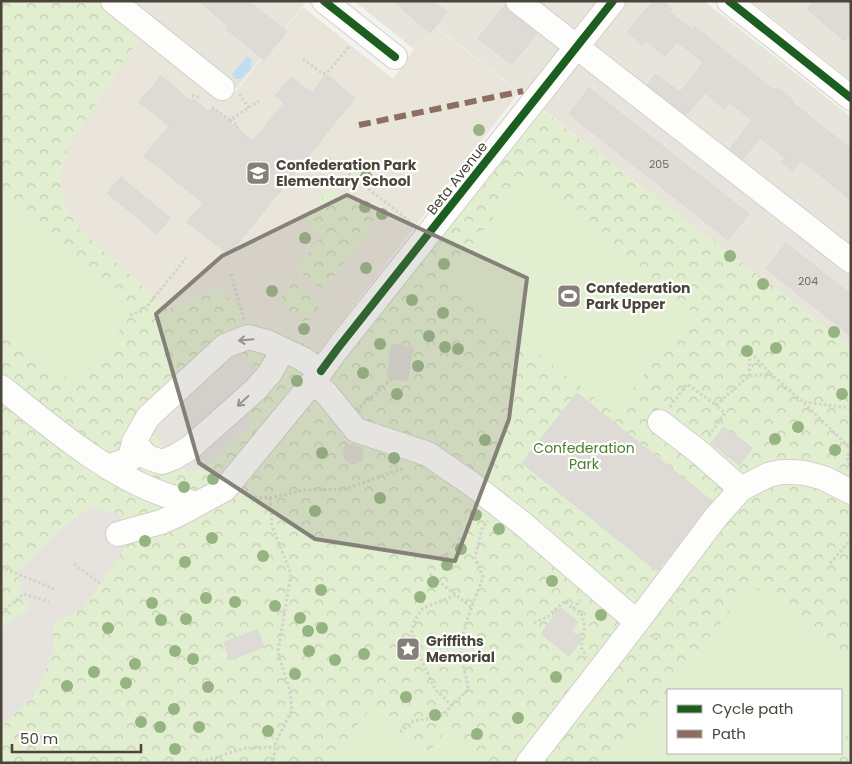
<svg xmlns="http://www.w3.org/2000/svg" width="852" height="764" viewBox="0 0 852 764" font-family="Poppins,sans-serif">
	<defs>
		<pattern id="park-crowns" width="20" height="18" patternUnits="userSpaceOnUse" patternTransform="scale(1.25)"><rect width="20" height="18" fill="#e1eecf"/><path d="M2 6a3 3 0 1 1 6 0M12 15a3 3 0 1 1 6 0" fill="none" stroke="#c3cdb2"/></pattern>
	</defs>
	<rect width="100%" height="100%" fill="#f4f2ee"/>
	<!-- residential -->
	<g fill="#e7e4dc">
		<polygon points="120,1 307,1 237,88"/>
		<polygon points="354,1 704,1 851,117 851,349 435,26 414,49"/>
		<polygon points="751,1 851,1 851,81"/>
	</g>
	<!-- education -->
	<polygon fill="#eae5da" points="303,7 393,79 414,49 434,26 519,92 322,347 314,351 301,340 250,326 221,288 168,309 78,228 64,205 59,180 65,154 76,134 142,33 228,101"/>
	<!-- park -->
	<g fill="url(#park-crowns)" fill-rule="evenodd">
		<path d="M1,1H106L142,33L76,134L65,154L59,180L64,205L78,228L168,309L221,288L250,326C274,329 295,335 314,350L322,347L312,360L329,377L543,111L851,346V763H1ZM668,690H841V753H668Z"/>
		<polygon points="330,186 376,219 324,291 296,270 321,235 304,222"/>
		<polygon points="293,282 321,304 306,324 277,303"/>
	</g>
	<!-- garden -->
	<g fill="#e1eecf">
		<polygon points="526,178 694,313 613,413 445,278"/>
		<polygon points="1,196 131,312 85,383 76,385 1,331"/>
		<polygon points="751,584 851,662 851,731 841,743 841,690 668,690 668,753 833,753 826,763 612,763"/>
		<polygon points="371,708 439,763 327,763"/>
		<polygon points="447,729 481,756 476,763 442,763 429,752"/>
	</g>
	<!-- parking -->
	<g fill="#e6e3df">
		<polygon points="589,68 767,206 765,221 587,80"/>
		<polygon points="795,228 851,272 851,289 781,234"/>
		<polygon points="240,351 257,370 233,401 253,423 203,469 187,472 167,451 152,431"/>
		<polygon points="91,506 121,515 124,549 83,609 53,623 53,655 33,697 7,721 1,731 1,627 31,608 23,594 17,573 60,530"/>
	</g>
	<!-- water -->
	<polygon fill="#c0ddf1" points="247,56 252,60 251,69 241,79 235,79 232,75 233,73"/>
	<!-- building -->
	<g fill="#dedbd6" stroke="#dcd9d4">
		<polygon points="199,1 248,1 287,31 264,60 226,29 228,26"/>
		<polygon points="393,1 433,1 447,12 430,33"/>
		<polygon points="653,1 662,1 672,9 669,12 693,30 695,27 775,91 777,87 794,101 793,103 851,149 851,200 801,160 792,171 781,162 785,158 760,138 743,159 730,149 752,120 729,102 724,109 705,93 686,115 647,85 655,74 680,92 703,62 677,42 665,56 646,41 642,45 627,32"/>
		<polygon points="814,1 851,1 851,34 845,41 807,9"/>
		<polygon points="505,5 510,12 537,33 512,65 478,38"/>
		<polygon points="326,74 355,98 229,255 187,222 203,203 144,156 169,126 139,102 161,76 191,101 193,99 208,111 212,108 253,141 284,103 275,96 291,77 312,93"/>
		<polygon points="589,88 749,214 728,240 569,114"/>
		<polygon points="121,177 170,218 157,234 107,193"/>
		<polygon points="786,243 851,294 851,336 766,269"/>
		<polygon points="392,344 413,348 407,381 387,377"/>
		<polygon points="577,393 712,501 657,571 522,463"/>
		<polygon points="724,427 752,448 739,465 711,443"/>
		<polygon points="353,444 362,449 362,461 352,464 344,458 344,447"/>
		<polygon points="560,608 578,622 571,631 582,639 569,656 541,634"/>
		<polygon points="257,630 264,647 230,660 224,642"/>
	</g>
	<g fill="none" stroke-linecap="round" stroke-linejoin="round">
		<!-- minor casing -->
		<g stroke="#d2d0cb" stroke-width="26">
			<g id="minor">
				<polyline points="113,1 222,88"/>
				<polyline points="324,1 395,57"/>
				<polyline points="518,1 851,261"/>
				<polyline points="729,1 851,98"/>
				<polyline points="313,382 326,393 356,430 428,454 473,485 523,524 637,622"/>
				<path d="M1,387C49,425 103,472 160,493C172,498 185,500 197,504"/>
				<polyline points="660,422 699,452 741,489"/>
				<polyline points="134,442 147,457 162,462 175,457 191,447 255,390 270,373 283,350"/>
				<polyline points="108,467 130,459 134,442 148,417 225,346 248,337 267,342 303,359 321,371"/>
				<polyline points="118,534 161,522 179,514 225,489 313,382 338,348 613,1"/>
				<polyline points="528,763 637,622 716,517 741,489 768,475 781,472 792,472 805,473 824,478 851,492"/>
			</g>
		</g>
		<!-- path -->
		<g stroke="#d3d2cc" stroke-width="3" stroke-dasharray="2.5 2.5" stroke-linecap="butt">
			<polyline points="303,59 323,74 330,70 350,45"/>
			<polyline points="239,94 249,108"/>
			<polyline points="192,95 201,98"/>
			<polyline points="212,107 230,120 259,101"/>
			<polyline points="230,120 238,126 237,128"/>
			<polyline points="329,158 412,223"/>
			<polyline points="231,274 244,320"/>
			<polyline points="130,315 141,311 149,304 186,258"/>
			<polyline points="749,376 750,352 770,373"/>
			<polyline points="804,402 851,408"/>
			<polyline points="360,407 393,378"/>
			<polyline points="670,407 687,384 716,405"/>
			<polyline points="709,436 725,413 716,405 749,376 771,374 803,402 851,449"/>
			<polyline points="851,449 847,458 851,468"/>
			<polyline points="245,494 256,497 270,498 303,490 345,489 404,468"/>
			<polyline points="270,498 272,526 291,574 278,652 290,692 292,710 276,742 273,763"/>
			<polyline points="458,538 461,540"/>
			<polyline points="446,553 449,555"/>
			<polyline points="830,563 851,540"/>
			<polyline points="74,564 101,584"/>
			<polyline points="1,567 57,590"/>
			<polyline points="430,574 472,608"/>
			<polyline points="573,609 581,612 585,627 581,647 587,657"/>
			<polyline points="1,613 23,594 49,601"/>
			<polyline points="534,623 547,617 565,601 573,609 580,600"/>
			<polyline points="651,635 658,641"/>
			<polyline points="452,706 435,689 417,650 412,631 415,619 423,608 456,595"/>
			<path d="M400,732L413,721L440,717L468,690C468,678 462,667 461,656C460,631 475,600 483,577L475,558L482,529L488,521"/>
			<polyline points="196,763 246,748 275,747"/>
		</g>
		<!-- minor -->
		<use href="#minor" stroke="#fdfdfc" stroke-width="24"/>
		<!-- quiet -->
		<polyline stroke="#8d6e63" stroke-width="6" stroke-dasharray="12 6" stroke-linecap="butt" points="359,125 523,91"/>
		<!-- cycleway casing -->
		<g stroke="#fff" stroke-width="11">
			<g id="cycleway">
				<polyline points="324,1 395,57"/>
				<polyline points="729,1 851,98"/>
				<polyline points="321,371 338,348 613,1"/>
			</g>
		</g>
		<!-- cycleway -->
		<use href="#cycleway" stroke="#1b5e20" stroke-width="8"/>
	</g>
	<!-- trees -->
	<g fill="#96b382">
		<circle cx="479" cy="130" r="6"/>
		<circle cx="366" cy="176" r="6"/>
		<circle cx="365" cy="207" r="6"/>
		<circle cx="382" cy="214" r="6"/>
		<circle cx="305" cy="238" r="6"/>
		<circle cx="730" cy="256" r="6"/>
		<circle cx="444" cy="264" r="6"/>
		<circle cx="366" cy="268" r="6"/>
		<circle cx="763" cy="284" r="6"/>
		<circle cx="272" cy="291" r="6"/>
		<circle cx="412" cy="300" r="6"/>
		<circle cx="443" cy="313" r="6"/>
		<circle cx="304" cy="329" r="6"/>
		<circle cx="834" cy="332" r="6"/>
		<circle cx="429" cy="336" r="6"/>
		<circle cx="380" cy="344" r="6"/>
		<circle cx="445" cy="347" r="6"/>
		<circle cx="776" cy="348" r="6"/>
		<circle cx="458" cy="349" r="6"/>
		<circle cx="747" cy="351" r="6"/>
		<circle cx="418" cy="366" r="6"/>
		<circle cx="363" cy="373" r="6"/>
		<circle cx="297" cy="381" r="6"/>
		<circle cx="397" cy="394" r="6"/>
		<circle cx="842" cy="394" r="6"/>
		<circle cx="798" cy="427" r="6"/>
		<circle cx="775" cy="439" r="6"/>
		<circle cx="485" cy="440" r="6"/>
		<circle cx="835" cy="450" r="6"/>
		<circle cx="322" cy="453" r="6"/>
		<circle cx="394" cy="458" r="6"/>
		<circle cx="213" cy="479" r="6"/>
		<circle cx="184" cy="487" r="6"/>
		<circle cx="380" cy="498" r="6"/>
		<circle cx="315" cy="511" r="6"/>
		<circle cx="476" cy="515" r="6"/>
		<circle cx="499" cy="529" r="6"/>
		<circle cx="212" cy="538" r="6"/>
		<circle cx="145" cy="541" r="6"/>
		<circle cx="461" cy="549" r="6"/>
		<circle cx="263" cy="556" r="6"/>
		<circle cx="185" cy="562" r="6"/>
		<circle cx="447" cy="565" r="6"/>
		<circle cx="552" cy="581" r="6"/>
		<circle cx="433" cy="582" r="6"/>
		<circle cx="321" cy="590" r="6"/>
		<circle cx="420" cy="597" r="6"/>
		<circle cx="206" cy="598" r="6"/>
		<circle cx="235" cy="602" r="6"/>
		<circle cx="152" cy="603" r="6"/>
		<circle cx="275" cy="606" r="6"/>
		<circle cx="601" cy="615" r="6"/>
		<circle cx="300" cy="618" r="6"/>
		<circle cx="186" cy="619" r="6"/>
		<circle cx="161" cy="620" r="6"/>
		<circle cx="108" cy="628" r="6"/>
		<circle cx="322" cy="628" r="6"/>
		<circle cx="308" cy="631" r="6"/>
		<circle cx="175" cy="651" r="6"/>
		<circle cx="309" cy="651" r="6"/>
		<circle cx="364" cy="654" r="6"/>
		<circle cx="193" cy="659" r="6"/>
		<circle cx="335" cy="660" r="6"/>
		<circle cx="135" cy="664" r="6"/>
		<circle cx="94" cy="672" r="6"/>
		<circle cx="295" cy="674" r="6"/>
		<circle cx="556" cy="677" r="6"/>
		<circle cx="126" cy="683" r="6"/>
		<circle cx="67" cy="686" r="6"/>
		<circle cx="208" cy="687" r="6"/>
		<circle cx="406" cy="697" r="6"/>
		<circle cx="174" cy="709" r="6"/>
		<circle cx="435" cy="715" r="6"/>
		<circle cx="518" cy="718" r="6"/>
		<circle cx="141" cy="722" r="6"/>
		<circle cx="160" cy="727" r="6"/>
		<circle cx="199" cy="727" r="6"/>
		<circle cx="268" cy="731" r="6"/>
		<circle cx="477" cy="734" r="6"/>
		<circle cx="175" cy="749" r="6"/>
	</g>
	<!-- one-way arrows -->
	<defs><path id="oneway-shaft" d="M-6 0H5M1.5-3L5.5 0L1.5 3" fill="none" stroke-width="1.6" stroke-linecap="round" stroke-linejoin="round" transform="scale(1.25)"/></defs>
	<g stroke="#9b9791">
		<use href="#oneway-shaft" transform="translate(246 340) rotate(175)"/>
		<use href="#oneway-shaft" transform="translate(243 401) rotate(137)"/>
	</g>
	<!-- marked area -->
	<path fill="#868178" fill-opacity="0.2" stroke="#868178" stroke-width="4" stroke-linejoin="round" d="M347,195L527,278L509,419L455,561L315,539L199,463L156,314L222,256Z"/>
	<!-- icons -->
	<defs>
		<g id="school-square" transform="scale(1.25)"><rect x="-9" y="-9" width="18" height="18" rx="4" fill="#868178" stroke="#fff"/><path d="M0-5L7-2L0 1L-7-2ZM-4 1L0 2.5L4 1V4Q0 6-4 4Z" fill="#fff"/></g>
		<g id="stadium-square" transform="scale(1.25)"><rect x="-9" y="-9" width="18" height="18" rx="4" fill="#868178" stroke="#fff"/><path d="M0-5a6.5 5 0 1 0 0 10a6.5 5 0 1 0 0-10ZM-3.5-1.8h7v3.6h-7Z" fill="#fff"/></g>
		<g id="sight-square" transform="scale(1.25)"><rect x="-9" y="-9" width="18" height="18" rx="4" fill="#868178" stroke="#fff"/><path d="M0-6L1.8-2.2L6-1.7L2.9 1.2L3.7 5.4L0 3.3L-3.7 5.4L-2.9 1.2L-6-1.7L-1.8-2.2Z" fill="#fff"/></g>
	</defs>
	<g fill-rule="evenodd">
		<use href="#school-square" x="258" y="173"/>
		<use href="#stadium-square" x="569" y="296"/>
		<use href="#sight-square" x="408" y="649"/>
	</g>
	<g text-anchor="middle" stroke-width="4.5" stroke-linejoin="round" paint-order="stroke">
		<!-- number labels -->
		<g font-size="11" fill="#706a61">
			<text x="659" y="168">205</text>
			<text x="808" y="285">204</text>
		</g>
		<!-- poi labels -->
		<g font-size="14" font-weight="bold" fill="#4b4439" stroke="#fff" text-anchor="start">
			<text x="276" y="170">Confederation Park<tspan x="276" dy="16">Elementary School</tspan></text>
			<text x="586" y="293">Confederation<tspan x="586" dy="16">Park Upper</tspan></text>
			<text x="426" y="646">Griffiths<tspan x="426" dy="16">Memorial</tspan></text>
		</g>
		<!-- street labels -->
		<g font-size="14" fill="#4b4439" stroke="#fff">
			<text transform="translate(457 178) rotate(-52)" y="5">Beta Avenue</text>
		</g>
		<!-- park labels -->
		<g font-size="14" fill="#4a7f2a" stroke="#fff">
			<text x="584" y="453">Confederation<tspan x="584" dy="16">Park</tspan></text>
		</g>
	</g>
	<!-- border -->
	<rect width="852" height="764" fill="none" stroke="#4b4439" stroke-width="5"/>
	<!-- legend -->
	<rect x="667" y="689" width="175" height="65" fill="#ffffff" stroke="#b7b4b0"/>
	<rect x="677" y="705" width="25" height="8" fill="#1b5e20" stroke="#b7b4b0"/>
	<text x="712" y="714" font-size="15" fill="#4b4439">Cycle path</text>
	<rect x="677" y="730" width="25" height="8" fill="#8d6e63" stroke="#b7b4b0"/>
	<text x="712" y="739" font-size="15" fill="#4b4439">Path</text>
	<!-- scale -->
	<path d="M12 744v8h129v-8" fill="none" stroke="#4b4439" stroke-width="2.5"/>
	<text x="20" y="744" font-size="15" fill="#4b4439" stroke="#ffffff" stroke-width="4" paint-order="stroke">50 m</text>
</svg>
